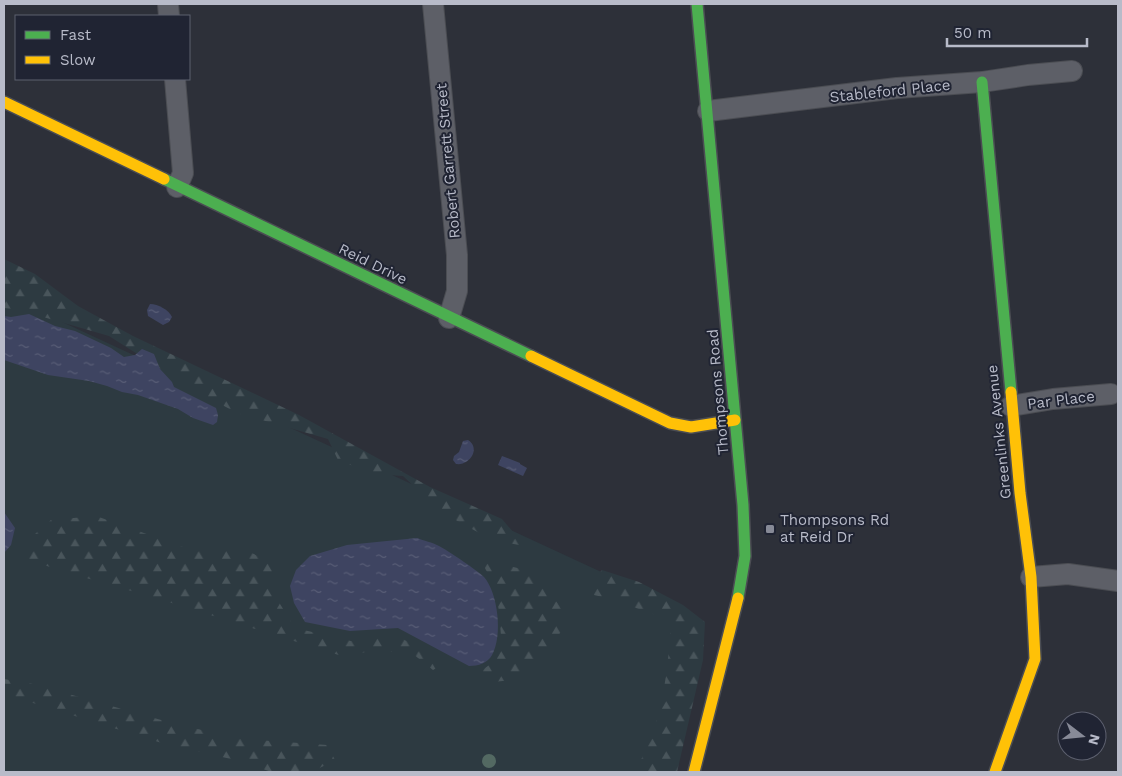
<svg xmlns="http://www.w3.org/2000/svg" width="1122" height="776" viewBox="0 0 1122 776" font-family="'Work Sans',sans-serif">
	<defs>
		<pattern id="forest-firs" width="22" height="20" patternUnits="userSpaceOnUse" patternTransform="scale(1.25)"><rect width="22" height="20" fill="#2d3a41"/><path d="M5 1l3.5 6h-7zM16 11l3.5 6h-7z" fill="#49555b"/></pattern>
		<pattern id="water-ripples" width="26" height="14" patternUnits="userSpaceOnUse" patternTransform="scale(1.25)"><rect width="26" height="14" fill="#3e4461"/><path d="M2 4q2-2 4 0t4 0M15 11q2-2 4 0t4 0" fill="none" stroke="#585d76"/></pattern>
	</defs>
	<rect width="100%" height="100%" fill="#2d3039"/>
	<!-- green -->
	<polygon fill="#2d3a41" points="4,295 679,608 658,772 4,772"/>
	<!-- forest -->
	<g fill="url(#forest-firs)">
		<polygon points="4,259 35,274 78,306 133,336 299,415 430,487 502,519 525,546 492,540 441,512 403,476 374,474 338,460 328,439 237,413 191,388 109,336 19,310 4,308"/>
		<polygon points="96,516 186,548 243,549 275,564 275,596 295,628 351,641 394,635 430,652 445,663 433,670 413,654 374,650 345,657 159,599 62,571 26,559 27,541 51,520"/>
		<path d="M482,563L501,564L526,570L539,581L562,608L563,630C551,642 532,670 519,677C512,681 499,681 491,682L481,671L496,660L501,636L499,611L494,584Z"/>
		<path d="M602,570L639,582L683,605L705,622L703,660L677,772H634C662,728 667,677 671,626L664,618L611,599L594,595L589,583Z"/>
		<polygon points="4,679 33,684 179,725 244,739 327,745 335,760 312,772 272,772 231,759 165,744 4,694"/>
	</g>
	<!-- water -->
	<g fill="url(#water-ripples)">
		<path d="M150,304C158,304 169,310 172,317L169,322L163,325L148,316L147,310Z"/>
		<polygon points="29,314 55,326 75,331 111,348 124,357 135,355 142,349 154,354 160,369 172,382 174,387 216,408 218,415 217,422 213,425 193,418 178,409 138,395 122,392 107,386 89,381 48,375 4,360 4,316 11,317"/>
		<path d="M468,440C481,448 470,466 456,464L453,460L454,456L459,452L463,441Z"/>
		<polygon points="502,456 520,463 520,464 527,468 523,476 498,465"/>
		<polygon points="4,512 15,528 11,545 4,553"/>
		<path d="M417,538C424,541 432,542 439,546C447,550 478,571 484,577C498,593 503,636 492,655C488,663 478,666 469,666L398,628L350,631L305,622L294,603L290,586L296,570L310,556L347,545Z"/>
	</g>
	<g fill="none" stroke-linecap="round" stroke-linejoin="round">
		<!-- street casing -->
		<g stroke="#4b4d53" stroke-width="22">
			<g id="street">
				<polyline points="168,4 169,16"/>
				<polyline points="433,4 457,255 457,291 449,318"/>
				<polyline points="175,79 183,173 177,187"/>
				<polyline points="708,111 897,88 982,82 1028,75 1072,71"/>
				<polyline points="1011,406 1053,399 1111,394"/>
				<polyline points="1031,577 1068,574 1118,581"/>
			</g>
		</g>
		<!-- fast casing -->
		<g stroke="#4b4d53" stroke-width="14">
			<g id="fast">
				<polyline points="697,4 743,505 745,556 738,598"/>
				<polyline points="982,82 1011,392"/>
				<polyline points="164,179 531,356"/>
			</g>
		</g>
		<!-- slow casing -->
		<g stroke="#4b4d53" stroke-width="14">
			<g id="slow">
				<polyline points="4,102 164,179"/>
				<polyline points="531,356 670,423 691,427 735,420"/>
				<polyline points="694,772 738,598"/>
				<polyline points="995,772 1035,659 1031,577 1020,493 1011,392"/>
			</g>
		</g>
		<!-- street -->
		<use href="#street" stroke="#5d5f67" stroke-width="20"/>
		<!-- fast -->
		<use href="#fast" stroke="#4caf50" stroke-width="11"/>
		<!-- slow -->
		<use href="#slow" stroke="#ffc107" stroke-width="11"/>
	</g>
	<!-- trees -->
	<circle fill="#536962" cx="489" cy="761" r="7"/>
	<!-- markers -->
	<rect fill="#878a97" stroke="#202433" stroke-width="2" x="765" y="524" width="10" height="10" rx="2.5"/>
	<g text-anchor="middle" stroke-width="4" stroke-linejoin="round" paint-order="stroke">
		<!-- street labels -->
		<g font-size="15" fill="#b8bbc9" stroke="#202433">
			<text transform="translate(890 91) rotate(-6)" y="5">Stableford Place</text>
			<text transform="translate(448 161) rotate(-95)" y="5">Robert Garrett Street</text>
			<text transform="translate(373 264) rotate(26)" y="5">Reid Drive</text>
			<text transform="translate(718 392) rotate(-95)" y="5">Thompsons Road</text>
			<text transform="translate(1061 400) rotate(-7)" y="5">Par Place</text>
			<text transform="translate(999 432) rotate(-96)" y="5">Greenlinks Avenue</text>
		</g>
		<!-- poi labels -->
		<g font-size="15" fill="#b8bbc9" stroke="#202433" text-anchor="start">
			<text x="780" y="525">Thompsons Rd<tspan x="780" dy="17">at Reid Dr</tspan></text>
		</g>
	</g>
	<!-- border -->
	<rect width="1122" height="776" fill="none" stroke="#b8bbc9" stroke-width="10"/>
	<!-- legend -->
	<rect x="15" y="15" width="175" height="65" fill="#202433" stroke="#5d606f"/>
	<rect x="25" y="31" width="25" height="8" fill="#4caf50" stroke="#5d606f"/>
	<text x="60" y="40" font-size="15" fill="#b8bbc9">Fast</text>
	<rect x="25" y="56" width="25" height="8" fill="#ffc107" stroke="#5d606f"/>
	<text x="60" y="65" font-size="15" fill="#b8bbc9">Slow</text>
	<!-- north arrow -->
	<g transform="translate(1082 736) rotate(106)"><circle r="24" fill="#202433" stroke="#5d606f"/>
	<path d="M0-4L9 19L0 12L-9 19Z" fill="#878a97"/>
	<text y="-8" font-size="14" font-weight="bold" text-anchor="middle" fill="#b8bbc9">N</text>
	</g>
	<!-- scale -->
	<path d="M947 38v8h140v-8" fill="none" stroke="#b8bbc9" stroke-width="2.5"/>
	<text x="954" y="38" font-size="15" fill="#b8bbc9" stroke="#202433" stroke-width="4" paint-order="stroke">50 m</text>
</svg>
